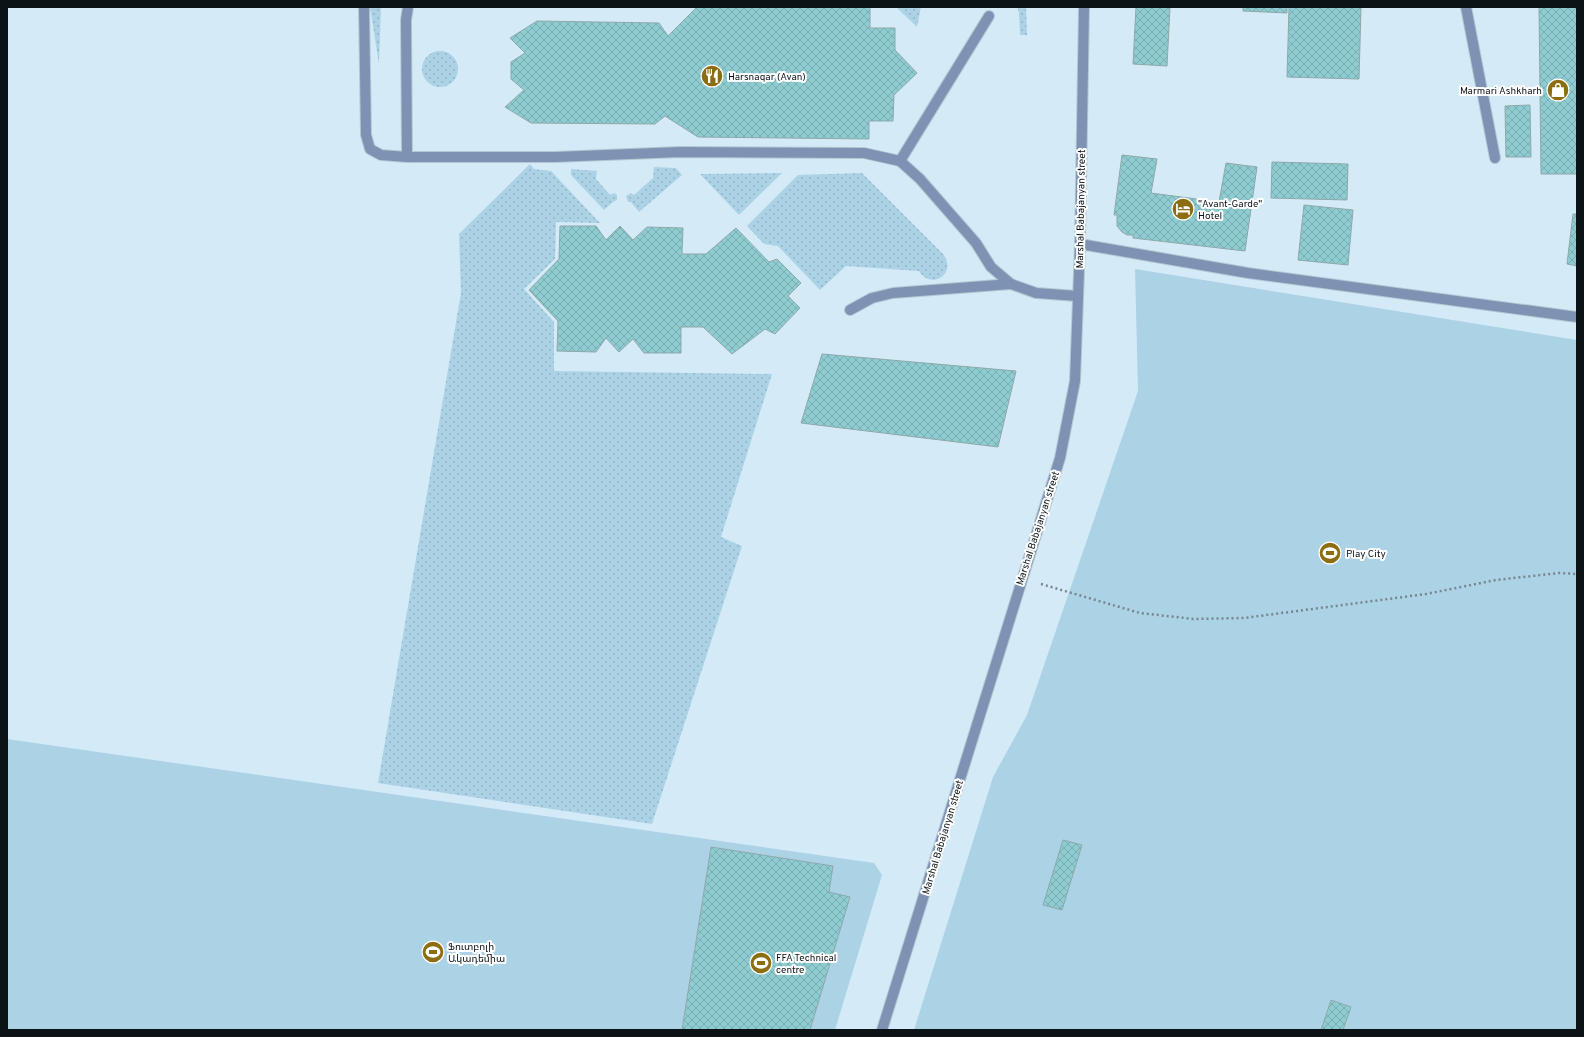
<svg xmlns="http://www.w3.org/2000/svg" width="1584" height="1037" viewBox="0 0 1584 1037" font-family="Overpass,'Noto Sans Armenian',sans-serif">
	<defs>
		<pattern id="grass-dots" width="8" height="8" patternUnits="userSpaceOnUse"><rect width="8" height="8" fill="#acd2e6"/><path d="M2 2h.1M6 6h.1" fill="none" stroke="#93b3c5" stroke-width="1.8" stroke-linecap="round"/></pattern>
		<pattern id="building-cross-hatch" width="8" height="8" patternUnits="userSpaceOnUse"><rect width="8" height="8" fill="#8eccd1"/><path d="M0 0l8 8M0 8l8-8" fill="none" stroke="#79aeb3"/></pattern>
	</defs>
	<rect width="100%" height="100%" fill="#d4ebf7"/>
	<!-- grass -->
	<g fill="url(#grass-dots)">
		<polygon points="370,7 381,7 379,64"/>
		<polygon points="896,7 921,7 917,27"/>
		<polygon points="1017,7 1026,7 1027,35 1020,35 1019,12"/>
		<circle cx="440" cy="69" r="18"/>
		<polygon points="530,164 534,169 551,171 600,223 556,222 555,259 524,289 554,322 554,371 772,374 721,537 742,546 652,824 378,783 461,293 459,234"/>
		<polygon points="654,167 676,168 682,175 639,212 631,202 628,202 626,196 631,193 634,195 653,178"/>
		<polygon points="571,169 597,171 596,179 610,195 614,193 617,195 617,200 613,202 604,210 571,175"/>
		<polygon points="782,173 739,215 700,174"/>
		<path d="M862,173L943,254C958,273 931,291 919,271L846,266L820,290L778,246L764,244L747,226L798,175Z"/>
	</g>
	<!-- park -->
	<g fill="#acd2e6">
		<polygon points="1135,269 1577,340 1577,1030 914,1030 993,777 1027,715 1138,391"/>
		<polygon points="7,739 874,863 882,875 835,1030 7,1030"/>
	</g>
	<!-- building -->
	<g fill="url(#building-cross-hatch)" stroke="#8ea8aa">
		<polygon points="697,7 870,7 870,28 895,28 895,50 917,73 894,95 893,121 869,121 869,139 698,137 665,116 655,124 531,123 505,107 524,90 511,79 511,62 525,53 510,38 537,21 659,23 668,36"/>
		<polygon points="1136,7 1170,7 1167,66 1133,64"/>
		<polygon points="1243,7 1287,7 1287,13 1243,11"/>
		<polygon points="1289,7 1361,7 1359,79 1287,77"/>
		<polygon points="1539,7 1577,7 1577,174 1541,174"/>
		<polygon points="1530,105 1531,157 1506,157 1505,106"/>
		<polygon points="1122,155 1157,159 1151,193 1219,202 1226,163 1257,167 1245,251 1133,238 1133,235 1127,235 1122,232 1117,226 1117,215 1114,215"/>
		<polygon points="1272,162 1348,164 1347,200 1271,198"/>
		<polygon points="1304,205 1353,210 1348,265 1298,260"/>
		<polygon points="1573,214 1577,214 1577,266 1567,264"/>
		<polygon points="560,226 596,226 606,240 620,226 633,240 647,227 683,228 682,254 706,254 736,228 769,262 777,259 801,283 788,296 800,308 775,334 765,329 732,354 703,327 681,327 681,353 644,353 633,339 619,352 606,338 596,352 557,351 558,321 529,290 559,259"/>
		<polygon points="822,354 1016,371 998,447 801,423"/>
		<polygon points="1063,840 1082,845 1062,910 1043,905"/>
		<polygon points="711,847 833,866 829,892 850,897 810,1030 682,1030"/>
		<polygon points="1331,1000 1351,1007 1343,1030 1321,1030"/>
	</g>
	<g fill="none" stroke-linecap="round" stroke-linejoin="round">
		<!-- minor casing -->
		<g stroke="#b4c8d3" stroke-width="12">
			<g id="minor">
				<polyline points="364,7 366,135 370,149 381,155 407,157 555,157 680,152 864,153 900,161 920,179 976,243 991,267 1011,284 1036,293 1077,296"/>
				<polyline points="1466,7 1495,158"/>
				<polyline points="407,157 406,20 408,7"/>
				<polyline points="900,161 989,16"/>
				<polyline points="1080,244 1248,273 1577,317"/>
				<polyline points="850,310 872,298 893,293 1011,284"/>
				<polyline points="882,1030 1060,458 1075,381 1080,244 1084,7"/>
			</g>
		</g>
		<!-- path -->
		<polyline stroke="#76868e" stroke-width="2.5" stroke-dasharray="2 3" stroke-linecap="butt" points="1041,584 1140,613 1194,619 1244,618 1426,594 1496,580 1559,573 1577,574"/>
		<!-- minor -->
		<use href="#minor" stroke="#7e93b4" stroke-width="10"/>
	</g>
	<!-- icons -->
	<defs>
		<g id="restaurant-disc" transform="scale(1.15)"><circle r="9.5" fill="#8c6e11" stroke="#fff"/><path d="M-5-6h1v4h1v-4h1v4h1v-4h1v5L-1.5 .5V6h-2V.5L-5-1ZM5-6V6H3V1.5H1.5Q1.5-4 5-6Z" fill="#fff"/></g>
		<g id="shop-disc" transform="scale(1.15)"><circle r="9.5" fill="#8c6e11" stroke="#fff"/><path d="M-5-2.5h2.3a2.7 3.5 0 0 1 5.4 0H5L5.5 6h-11ZM-1.5-2.5h3a1.5 2.3 0 0 0-3 0Z" fill="#fff"/></g>
		<g id="hotel-disc" transform="scale(1.15)"><circle r="9.5" fill="#8c6e11" stroke="#fff"/><path d="M-6-4.5h1.5V1H6V5H4.5V3h-9V5H-6ZM-4 0a1.8 1.8 0 1 1 3.6 0ZM.5 0V-2.5h3Q6-2.5 6 0Z" fill="#fff"/></g>
		<g id="stadium-disc" transform="scale(1.15)"><circle r="9.5" fill="#8c6e11" stroke="#fff"/><path d="M0-5a6.5 5 0 1 0 0 10a6.5 5 0 1 0 0-10ZM-3.5-1.8h7v3.6h-7Z" fill="#fff"/></g>
	</defs>
	<g fill-rule="evenodd">
		<use href="#restaurant-disc" x="712" y="76"/>
		<use href="#shop-disc" x="1558" y="90"/>
		<use href="#hotel-disc" x="1183" y="209"/>
		<use href="#stadium-disc" x="1330" y="553"/>
		<use href="#stadium-disc" x="433" y="952"/>
		<use href="#stadium-disc" x="761" y="963"/>
	</g>
	<g text-anchor="middle" stroke-width="4" stroke-linejoin="round" paint-order="stroke">
		<!-- poi labels -->
		<g font-size="10" fill="#0b1317" stroke="#fff" text-anchor="start">
			<text x="728" y="80">Harsnaqar (Avan)</text>
			<text x="1542" y="94" text-anchor="end">Marmari Ashkharh</text>
			<text x="1198" y="207">"Avant-Garde"<tspan x="1198" dy="12">Hotel</tspan></text>
			<text x="1346" y="557">Play City</text>
			<text x="448" y="950">Ֆուտբոլի<tspan x="448" dy="12">Ակադեմիա</tspan></text>
			<text x="776" y="961">FFA Technical<tspan x="776" dy="12">centre</tspan></text>
		</g>
		<!-- street labels -->
		<g font-size="10" fill="#0b1317" stroke="#fff">
			<text transform="translate(1080 209) rotate(-89)" y="4">Marshal Babajanyan street</text>
			<text transform="translate(1037 528) rotate(-72)" y="4">Marshal Babajanyan street</text>
			<text transform="translate(942 837) rotate(-73)" y="4">Marshal Babajanyan street</text>
		</g>
	</g>
	<!-- border -->
	<rect width="1584" height="1037" fill="none" stroke="#0b1317" stroke-width="16"/>
</svg>
